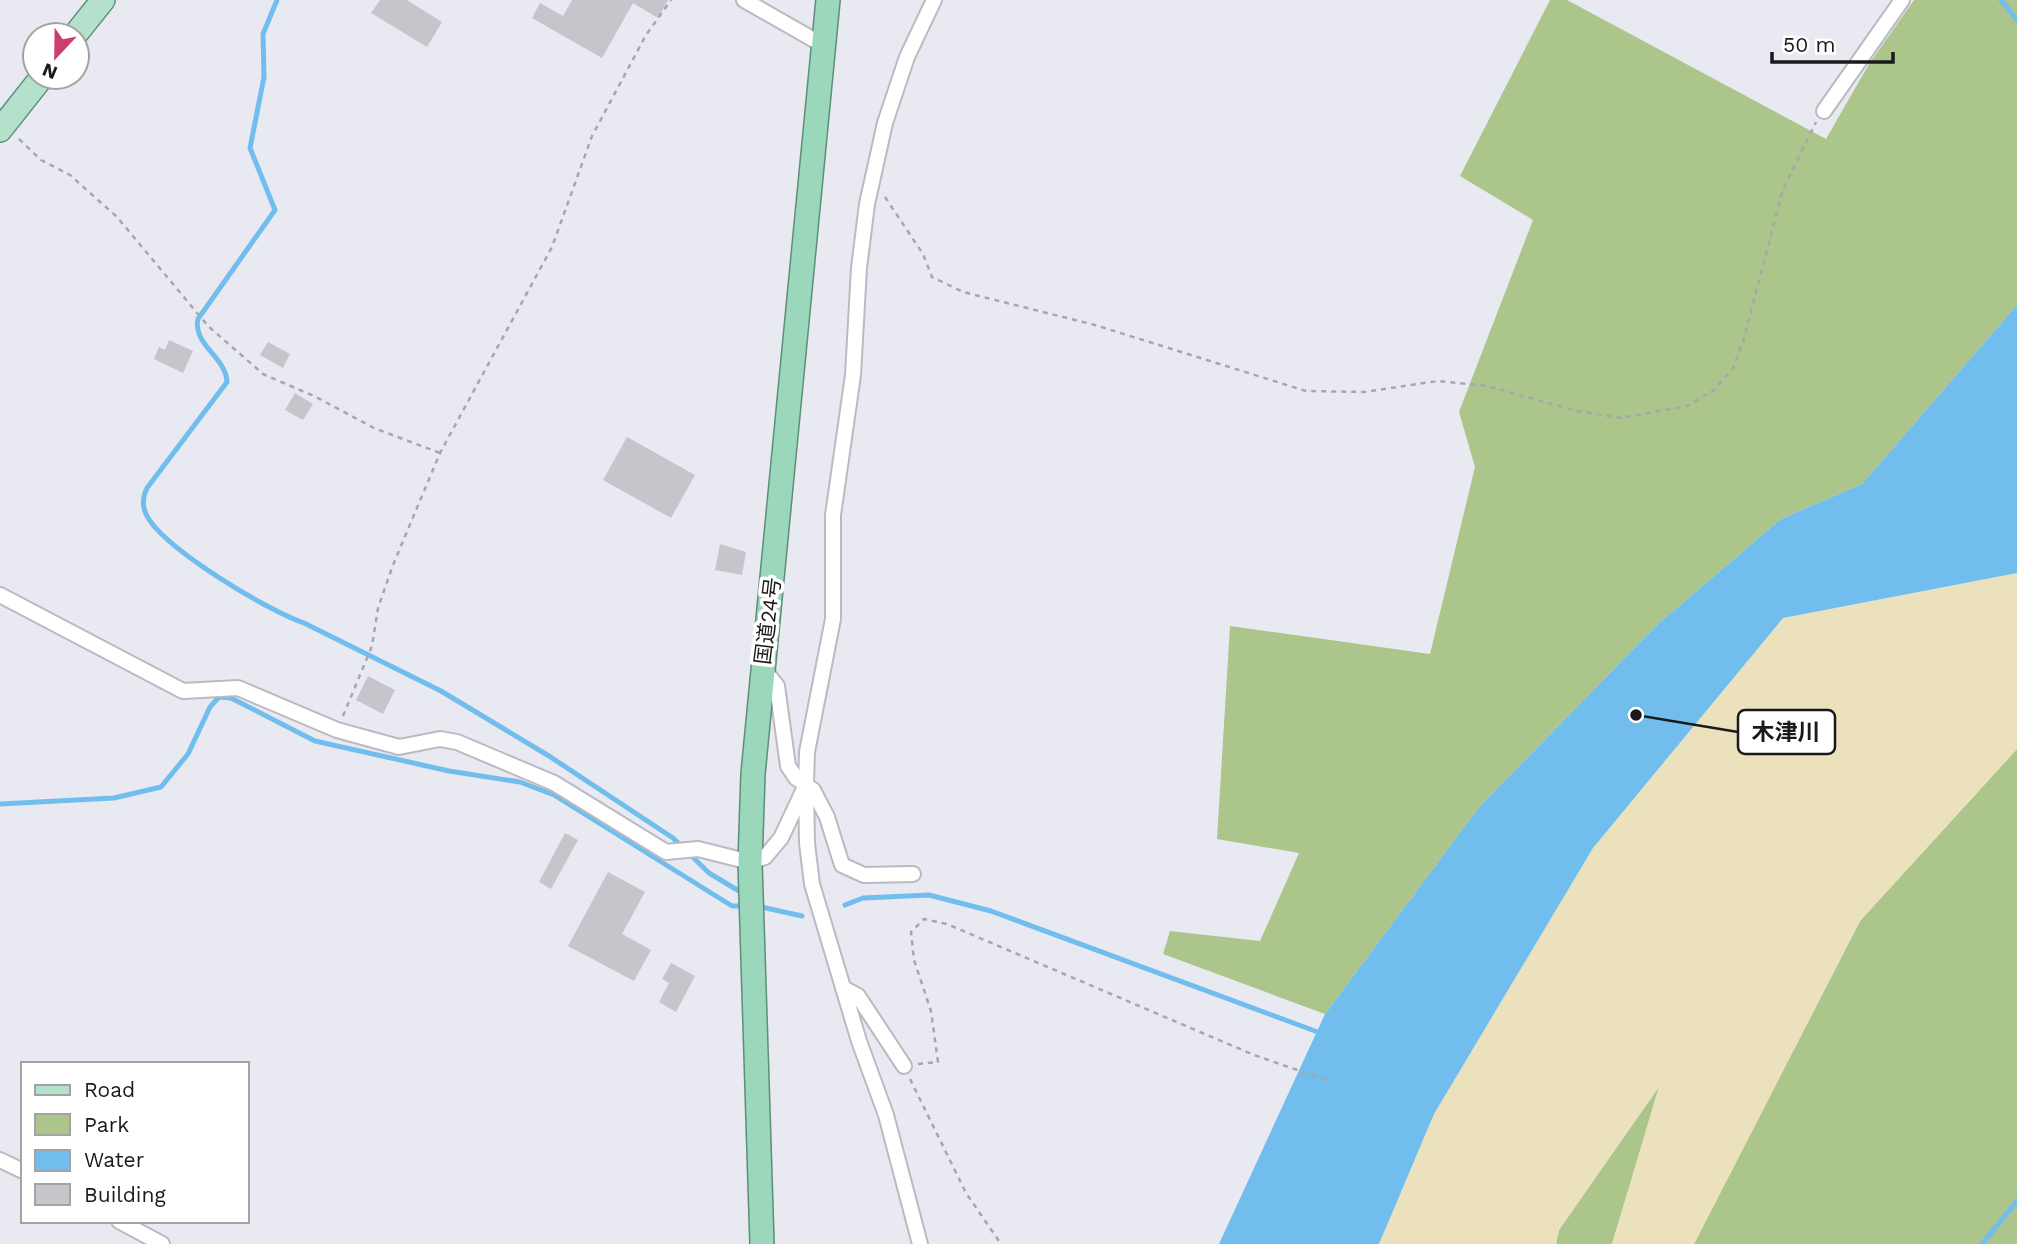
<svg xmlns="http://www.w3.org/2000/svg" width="2017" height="1244" viewBox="0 0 2017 1244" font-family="'Work Sans','Noto Sans JP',sans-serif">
	<rect width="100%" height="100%" fill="#e9eaf1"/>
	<!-- green -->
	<g fill="#abc58b">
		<polygon points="1550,0 1567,0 1826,139 1869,64 1914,0 2017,0 2017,305 1862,484 1781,519 1658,624 1480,806 1325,1014 1163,954 1170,931 1260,941 1299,853 1217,839 1230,626 1430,654 1475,467 1459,412 1533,220 1460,176"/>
		<polygon points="2017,749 2017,1244 1694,1244 1860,921"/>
		<polygon points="1661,1084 1612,1244 1556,1244 1559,1230"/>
	</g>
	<!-- sand -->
	<polygon fill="#ebe1bc" points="2017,573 2017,749 1860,921 1694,1244 1612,1244 1659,1086 1559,1230 1556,1244 1379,1244 1434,1114 1593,848 1783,618"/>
	<!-- water -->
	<polygon fill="#71beee" points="2017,305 2017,573 1783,618 1593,848 1434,1114 1379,1244 1219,1244 1325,1014 1480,806 1658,624 1781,519 1862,484"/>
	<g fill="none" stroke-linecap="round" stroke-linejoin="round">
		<!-- stream -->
		<g stroke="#71beee" stroke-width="5">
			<path d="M277,0L263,34L264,77L250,148L275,210L198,319C192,344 226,357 227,382L147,488C143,496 142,505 146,514C161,547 268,611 304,623L441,691L549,756L673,838L709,873L744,894"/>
			<polyline points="2001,0 2017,20"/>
			<polyline points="0,804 114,798 161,787 188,754 210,707 219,697 231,698 315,741 449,771 520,782 554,795 732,906 747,906"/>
			<polyline points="845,905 863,898 929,895 991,911 1323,1034"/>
			<polyline points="757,906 802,916"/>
			<polyline points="1982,1244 2017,1201"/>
		</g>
	</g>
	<!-- building -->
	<g fill="#c6c5cc">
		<polygon points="380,0 407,0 442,22 427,47 371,13"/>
		<polygon points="572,0 668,0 658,18 633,3 602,58 532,18 540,3 563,16"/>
		<polygon points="169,340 193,351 183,373 154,359 159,347 165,350"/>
		<polygon points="268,342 290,354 283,368 260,355"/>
		<polygon points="295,393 313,404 303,420 285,410"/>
		<polygon points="627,437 695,475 671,518 603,480"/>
		<polygon points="720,544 746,552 742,575 715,570"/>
		<polygon points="368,676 395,690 383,714 356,700"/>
		<polygon points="565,833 578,840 551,889 539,882"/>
		<polygon points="608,872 645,892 622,934 651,950 634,981 568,946"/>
		<polygon points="671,963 695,976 676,1012 659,1002 669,983 662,979"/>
	</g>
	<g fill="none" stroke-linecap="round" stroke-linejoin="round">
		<!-- minor casing -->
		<g stroke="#babbc2" stroke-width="18">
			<g id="minor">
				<polyline points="744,0 823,45"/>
				<polyline points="1824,111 1902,0"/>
				<polyline points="0,595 183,691 238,688 337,730 399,747 440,739 457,742 554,783 666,852 698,849 750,862 765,857 781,838 804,789"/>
				<polyline points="763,668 777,686 788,766 796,778 813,790 827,817 842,865 864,875 913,874"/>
				<polyline points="843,988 858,996 904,1066"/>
				<polyline points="0,1160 23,1171"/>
				<polyline points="119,1221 162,1244"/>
				<polyline points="920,1244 886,1115 859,1041 812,884 807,843 806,784 807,752 833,619 833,515 853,375 859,268 867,204 885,123 907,57 934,0"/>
			</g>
		</g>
		<!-- primary casing -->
		<g stroke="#5d8e78" stroke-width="26">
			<g id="primary">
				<polyline points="75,35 103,0"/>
				<polyline points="0,130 42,77"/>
			</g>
		</g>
		<!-- trunk casing -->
		<g stroke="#5d8e78" stroke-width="26">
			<polyline id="trunk" points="762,1244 750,862 753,774 828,0"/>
		</g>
		<!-- path -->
		<g stroke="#a6a7ac" stroke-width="2.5" stroke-dasharray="5 5" stroke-linecap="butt">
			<polyline points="19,139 41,160 70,175 117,217 208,326 263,374 316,397 374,428 440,453"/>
			<polyline points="885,197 923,254 932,277 963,292 1095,325 1306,391 1364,392 1438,381 1487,386 1577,411 1621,418 1687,406 1714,390 1733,368 1743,342 1783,189 1816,122"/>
			<polyline points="343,716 372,646 378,608 393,565 440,453 552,247 592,136 646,35 671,0"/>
			<polyline points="918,1064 938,1062 931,1011 914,960 911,932 924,919 947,924 1254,1055 1329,1081"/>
			<polyline points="910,1079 966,1193 1001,1244"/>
		</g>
		<!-- minor -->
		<use href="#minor" stroke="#fff" stroke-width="14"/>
		<!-- primary -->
		<use href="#primary" stroke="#b3e1cc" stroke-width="23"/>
		<!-- trunk -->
		<use href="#trunk" stroke="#9ad7bb" stroke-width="23"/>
	</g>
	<g text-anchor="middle" stroke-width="7" stroke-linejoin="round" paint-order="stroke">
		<!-- street labels -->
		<g font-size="21" fill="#1a1a1c" stroke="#fff">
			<text transform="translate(768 621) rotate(-83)" y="7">国道24号</text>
		</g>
	</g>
	<!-- callouts -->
	<path fill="none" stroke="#1a1a1c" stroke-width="2.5" d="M1636 715L1738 732"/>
	<circle fill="#1a1a1c" stroke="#fff" stroke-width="2.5" cx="1636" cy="715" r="7"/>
	<rect fill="#fff" stroke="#1a1a1c" stroke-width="2.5" x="1738" y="710" width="97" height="44" rx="7"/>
	<g font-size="23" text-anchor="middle" font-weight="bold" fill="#1a1a1c">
		<text x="1786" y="740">木津川</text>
	</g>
	<!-- legend -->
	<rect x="21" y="1062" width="228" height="161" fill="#ffffff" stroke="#a3a3a4" stroke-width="2"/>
	<rect x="35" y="1085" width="35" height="10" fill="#b3e1cc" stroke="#a3a3a4" stroke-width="2"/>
	<text x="84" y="1097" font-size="21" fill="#1a1a1c">Road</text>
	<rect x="35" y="1114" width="35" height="21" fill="#abc58b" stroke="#a3a3a4" stroke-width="2"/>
	<text x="84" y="1132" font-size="21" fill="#1a1a1c">Park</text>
	<rect x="35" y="1150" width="35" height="21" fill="#71beee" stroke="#a3a3a4" stroke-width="2"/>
	<text x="84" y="1167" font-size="21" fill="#1a1a1c">Water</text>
	<rect x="35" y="1184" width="35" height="21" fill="#c6c5cc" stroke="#a3a3a4" stroke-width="2"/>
	<text x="84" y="1202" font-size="21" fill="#1a1a1c">Building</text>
	<!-- north arrow -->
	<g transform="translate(56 56) rotate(202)"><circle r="33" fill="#ffffff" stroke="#a3a3a4" stroke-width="2"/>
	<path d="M0-5L12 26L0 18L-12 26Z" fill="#cb3f70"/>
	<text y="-10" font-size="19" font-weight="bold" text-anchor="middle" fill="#1a1a1c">N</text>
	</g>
	<!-- scale -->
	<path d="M1772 52v10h121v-10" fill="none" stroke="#1a1a1c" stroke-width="3.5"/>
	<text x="1783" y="52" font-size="21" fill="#1a1a1c" stroke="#ffffff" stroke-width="5" paint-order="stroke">50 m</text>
</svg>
